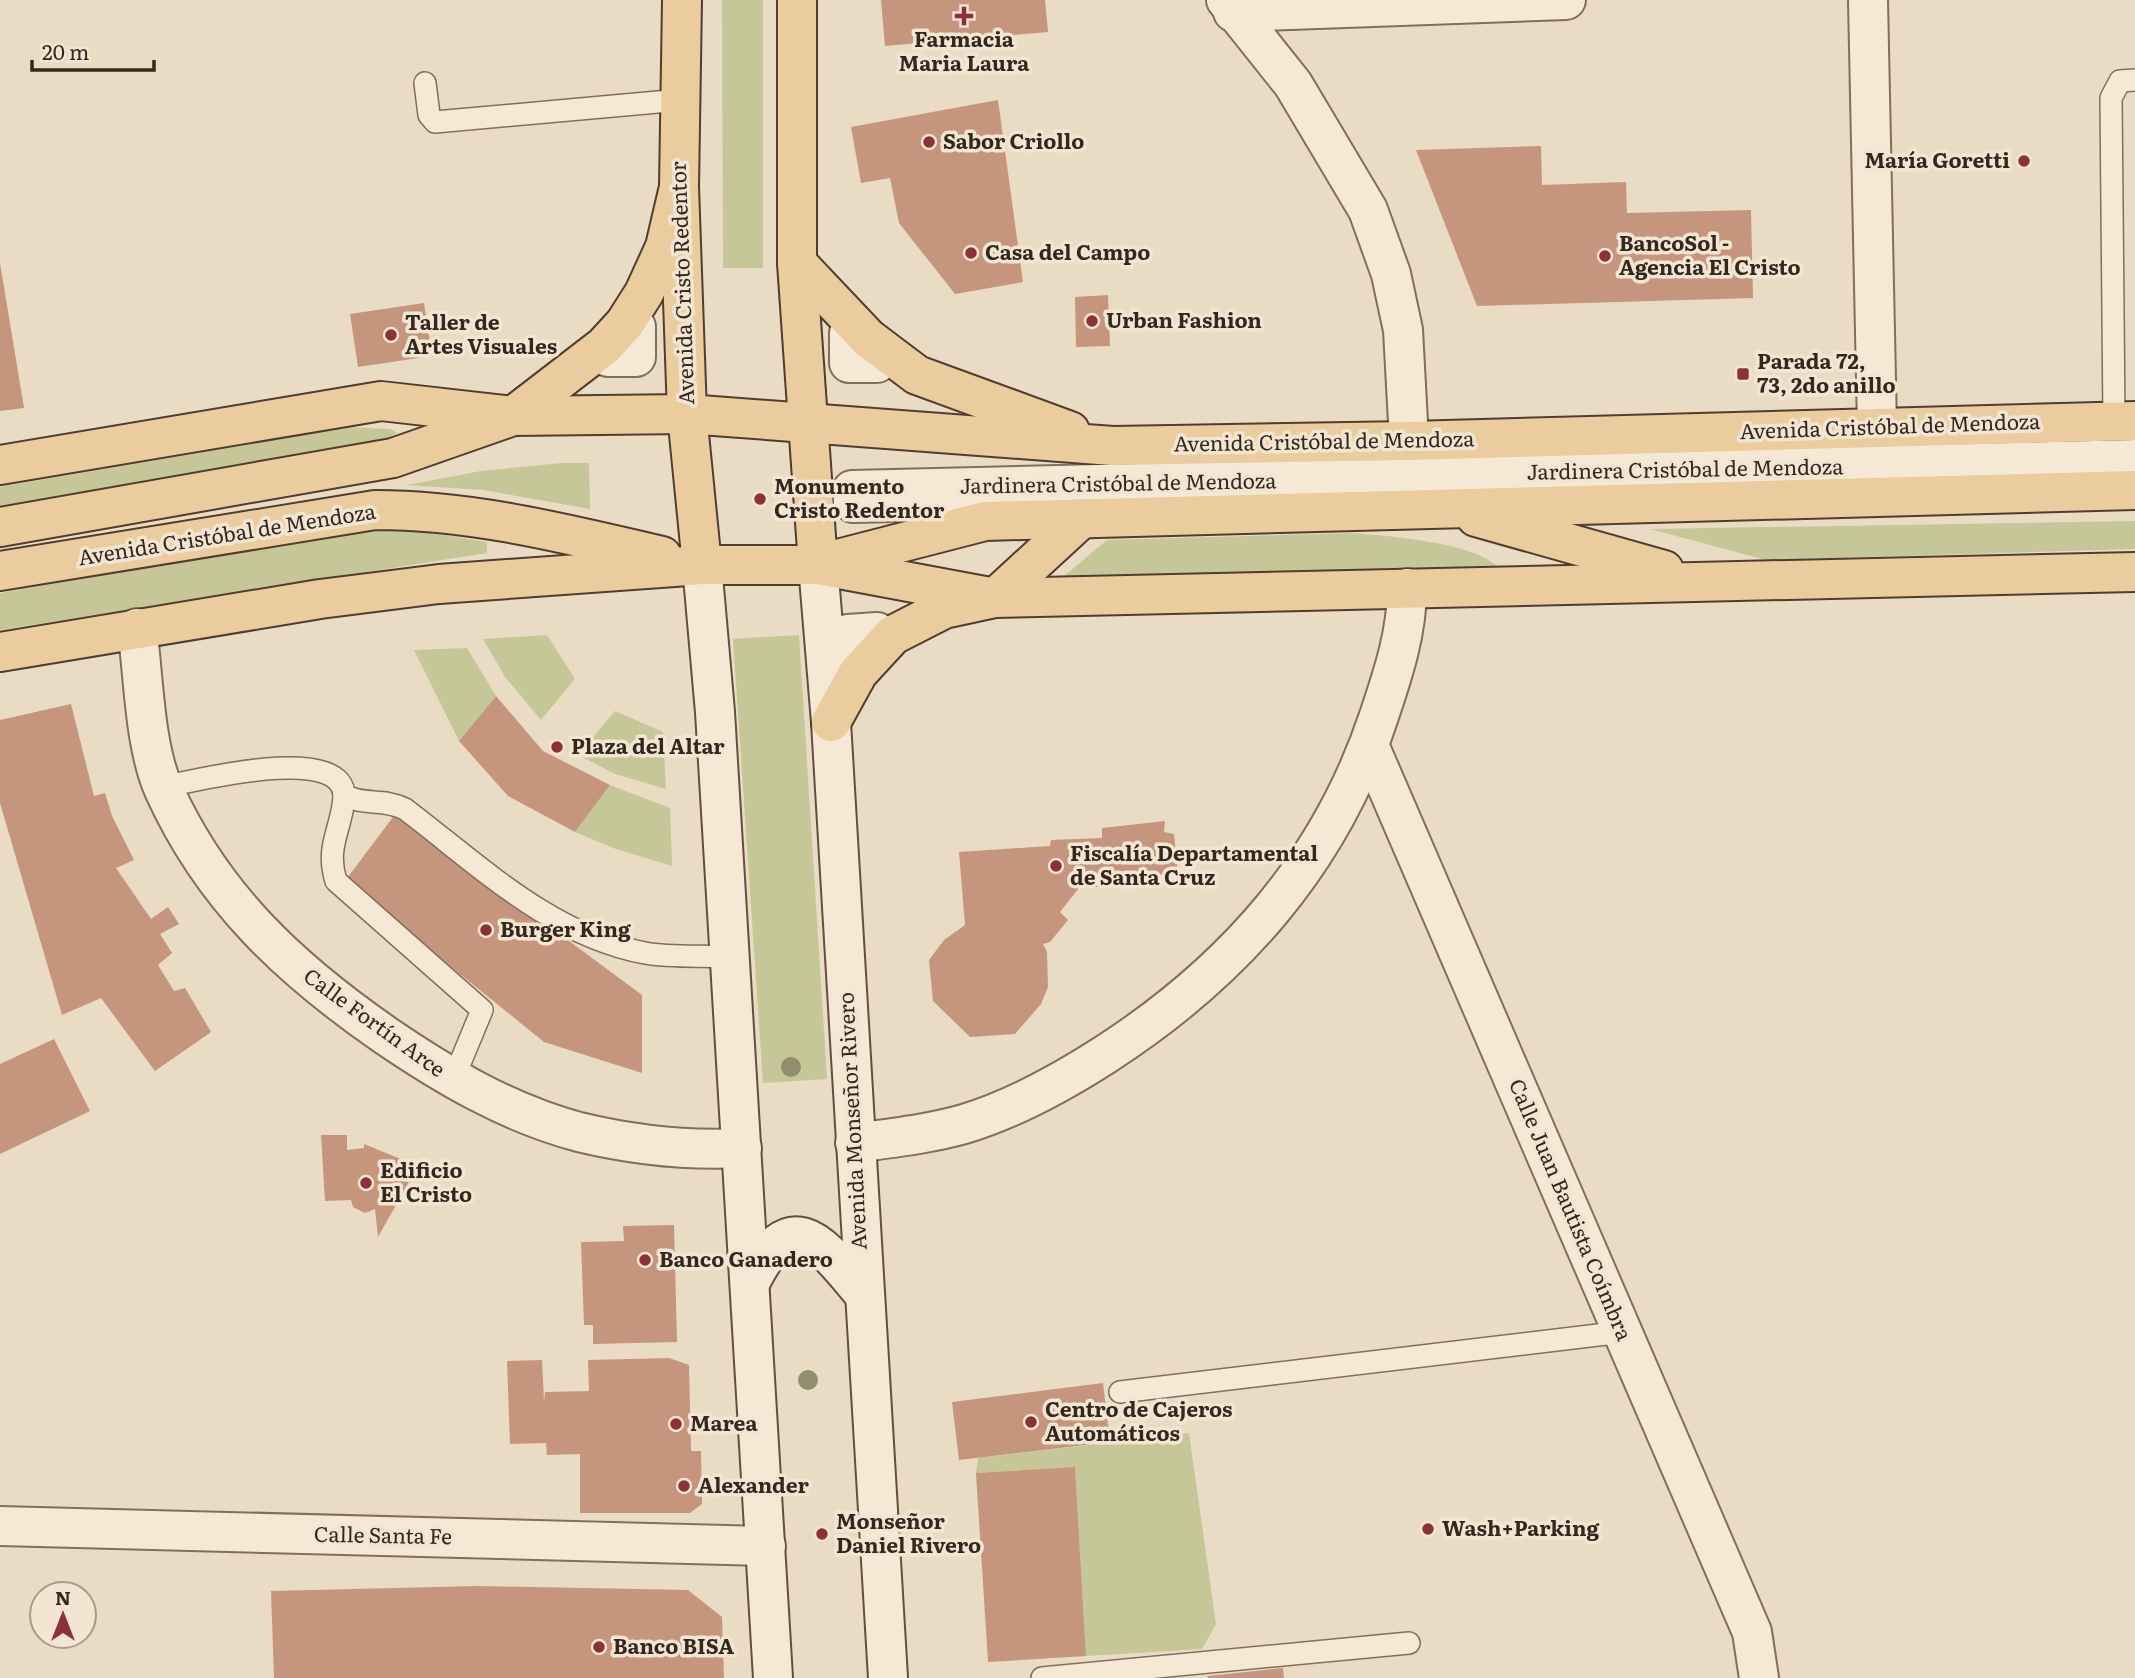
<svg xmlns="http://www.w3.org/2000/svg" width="2135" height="1678" viewBox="0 0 2135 1678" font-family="Literata,serif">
	<rect width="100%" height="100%" fill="#eadbc4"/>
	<!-- green -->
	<g fill="#c5c799">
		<polygon points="722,0 763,0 763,268 723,268"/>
		<polygon points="349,427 390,429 397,433 381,442 0,507 0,487"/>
		<polygon points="562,463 589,463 590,509 483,490 407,485 481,471"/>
		<polygon points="2135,521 2135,549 1766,560 1650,529"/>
		<polygon points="396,527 487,542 487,553 0,630 0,593 287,543"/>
		<path d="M1352,533C1388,536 1471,542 1497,566L1063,577L1107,540Z"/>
		<polygon points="547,635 575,679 541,720 505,677 483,639"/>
		<polygon points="799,635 827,1079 763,1083 733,639"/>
		<polygon points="467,648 496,696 459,741 414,650"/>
		<polygon points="615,711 663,732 666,789 615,774 578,755"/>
		<polygon points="610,785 670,808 672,866 613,848 575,832"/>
		<polygon points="1189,1433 1216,1624 1202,1649 1086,1656 1075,1467 976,1473 978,1458"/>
	</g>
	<!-- building -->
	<g fill="#c5957d">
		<polygon points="881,0 1045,0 1048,32 885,46"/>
		<polygon points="998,100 1023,282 955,294 899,223 890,178 861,183 851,127"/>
		<polygon points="1541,146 1542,185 1626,182 1627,213 1751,210 1753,298 1477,306 1416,150"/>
		<polygon points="0,263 24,408 0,411"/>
		<polygon points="1108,295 1110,346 1076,347 1075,297"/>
		<polygon points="424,303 432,356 358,367 350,314"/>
		<polygon points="496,696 543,751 610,785 575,832 508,796 459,741"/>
		<polygon points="71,704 94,796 105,793 112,816 134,860 116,868 151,919 168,907 179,924 160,934 172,953 158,965 174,991 185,988 211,1032 155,1071 101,998 62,1015 0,803 0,720"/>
		<polygon points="396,813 642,995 642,1073 544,1042 345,881"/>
		<polygon points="1165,821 1164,832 1174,834 1178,874 1114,879 1113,885 1088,888 1082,884 1060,912 1068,920 1050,942 1043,944 1047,952 1048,987 1041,1004 1015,1034 970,1037 933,1001 929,960 944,940 965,925 959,852 1050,846 1051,840 1102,838 1102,828"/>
		<polygon points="54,1039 90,1111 0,1154 0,1064"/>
		<polygon points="321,1135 347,1135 347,1150 364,1148 364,1144 418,1166 378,1237 375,1209 365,1213 353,1207 351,1200 325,1201"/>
		<polygon points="674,1225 677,1342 593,1344 593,1325 584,1325 581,1242 624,1241 623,1226"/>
		<polygon points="669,1358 689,1365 691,1451 701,1451 702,1504 690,1513 580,1513 580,1454 547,1455 546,1443 510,1444 507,1361 542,1360 544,1401 545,1392 589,1391 588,1360"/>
		<polygon points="1103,1383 1110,1442 959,1460 952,1402"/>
		<polygon points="1075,1467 1086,1656 988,1662 976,1473"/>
		<polygon points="476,1586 688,1590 722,1617 724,1678 274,1678 271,1591"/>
		<polygon points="1283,1668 1284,1678 1208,1678 1207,1676"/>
	</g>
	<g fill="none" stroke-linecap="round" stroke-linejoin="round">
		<!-- lane casing -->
		<g stroke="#836d5c" stroke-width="24">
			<g id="lane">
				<polyline points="425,83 429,115 435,122 680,100"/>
				<polyline points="2114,421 2111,98 2120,81 2135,80"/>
				<path d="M163,787C193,781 346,742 344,797C342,829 325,846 336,881L482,1010L453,1080"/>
				<path d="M344,795C363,806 384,798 405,809C479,865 550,935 645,953C672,958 703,955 730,957"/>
				<polyline points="1120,1392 1623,1332"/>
				<polyline points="1042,1678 1409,1643"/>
			</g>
		</g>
		<!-- street casing -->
		<g stroke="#836d5c" stroke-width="42">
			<g id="street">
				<polyline points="1226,0 1293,84 1368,210 1391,274 1403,330 1409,441"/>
				<polyline points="1868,0 1877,427"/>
				<polyline points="1233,12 1566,0"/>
				<polygon points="636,327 636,357 608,357"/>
				<polygon points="849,333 877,363 849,363"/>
				<polyline points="1433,490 853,503 852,490 2135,459"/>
				<path d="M137,628C144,678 144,745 164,790C213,898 290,969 385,1035C445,1076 508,1113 579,1132C633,1145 686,1151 742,1148"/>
				<polygon points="877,632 851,664 848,634"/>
				<polyline points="1369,745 1752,1632 1759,1678"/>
				<path d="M855,1143C891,1138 929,1134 964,1124C1014,1109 1061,1083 1106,1054C1234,971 1330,863 1379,716C1393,674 1407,633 1407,588"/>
				<polyline points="0,1526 766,1546"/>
			</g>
		</g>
		<!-- secondary casing -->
		<g stroke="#644f3f" stroke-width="42">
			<g id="secondary">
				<polyline points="702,565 715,712 773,1678"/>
				<polyline points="818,565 831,722 888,1678"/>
				<path d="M750,1283C791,1200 821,1243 863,1293"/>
			</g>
		</g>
		<!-- primary casing -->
		<g stroke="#513c30" stroke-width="42">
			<g id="primary">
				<polyline points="682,0 679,187 687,414 702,565"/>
				<polyline points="797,0 797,263 818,565"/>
				<polyline points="797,263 868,338 917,375 1070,431"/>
				<polyline points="0,465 381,401 513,416 687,414 1113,446 1409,441 2135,421"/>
				<polyline points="1476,517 1664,570"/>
				<polyline points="0,527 393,458 513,416 604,346 625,323 644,293 665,247 679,187"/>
				<polyline points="830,561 985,521 2135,490"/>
				<path d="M0,571L375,510C473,510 567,534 662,556"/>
				<polyline points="0,652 320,599 439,584 702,565 818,565 995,598 2135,572"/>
				<polyline points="831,722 858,673 893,635 944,609 995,598 1082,518"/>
			</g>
		</g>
		<!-- lane -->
		<use href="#lane" stroke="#f5e9d6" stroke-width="21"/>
		<!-- street -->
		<use href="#street" stroke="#f5e9d6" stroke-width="38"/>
		<!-- secondary -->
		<use href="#secondary" stroke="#f5e9d6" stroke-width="38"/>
		<!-- primary -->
		<use href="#primary" stroke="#eacc9f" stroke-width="38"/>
	</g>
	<!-- trees -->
	<g fill="#918d6e">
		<circle cx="791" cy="1067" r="10"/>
		<circle cx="808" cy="1380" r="10"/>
	</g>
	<!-- markers -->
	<g fill="#8c313a" stroke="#f2e6d3" stroke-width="2.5">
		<path d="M960.5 5.5h7v7h7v7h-7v7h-7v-7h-7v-7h7z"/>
		<circle cx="929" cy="142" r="7"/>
		<circle cx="2024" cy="161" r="7"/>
		<circle cx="971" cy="253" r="7"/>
		<circle cx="1605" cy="256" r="7"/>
		<circle cx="1092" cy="321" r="7"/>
		<circle cx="391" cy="335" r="7"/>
		<rect x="1736" y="367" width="14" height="14" rx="3.5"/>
		<circle cx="760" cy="499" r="7"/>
		<circle cx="557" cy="747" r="7"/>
		<circle cx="1056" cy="866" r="7"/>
		<circle cx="486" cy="930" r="7"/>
		<circle cx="366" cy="1183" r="7"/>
		<circle cx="645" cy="1260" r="7"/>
		<circle cx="1031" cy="1422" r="7"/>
		<circle cx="676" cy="1424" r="7"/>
		<circle cx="684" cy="1486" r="7"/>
		<circle cx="1428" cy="1529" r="7"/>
		<circle cx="822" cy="1534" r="7"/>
		<circle cx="599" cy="1647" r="7"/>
	</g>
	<g text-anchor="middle" stroke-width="7" stroke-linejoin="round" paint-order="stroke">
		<!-- poi labels -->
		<g font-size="21" font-weight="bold" fill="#34271f" stroke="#f2e6d3" text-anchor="start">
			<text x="964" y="47" text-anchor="middle">Farmacia<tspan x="964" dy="24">Maria Laura</tspan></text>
			<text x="943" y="149">Sabor Criollo</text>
			<text x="2010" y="168" text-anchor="end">María Goretti</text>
			<text x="1619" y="251">BancoSol -<tspan x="1619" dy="24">Agencia El Cristo</tspan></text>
			<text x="985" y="260">Casa del Campo</text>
			<text x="1106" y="328">Urban Fashion</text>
			<text x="405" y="330">Taller de<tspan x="405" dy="24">Artes Visuales</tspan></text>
			<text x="1757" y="369">Parada 72,<tspan x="1757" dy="24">73, 2do anillo</tspan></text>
			<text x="774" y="494">Monumento<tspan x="774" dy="24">Cristo Redentor</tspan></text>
			<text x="571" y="754">Plaza del Altar</text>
			<text x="1070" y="861">Fiscalía Departamental<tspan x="1070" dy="24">de Santa Cruz</tspan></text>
			<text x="500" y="937">Burger King</text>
			<text x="380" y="1178">Edificio<tspan x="380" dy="24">El Cristo</tspan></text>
			<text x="659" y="1267">Banco Ganadero</text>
			<text x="1045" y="1417">Centro de Cajeros<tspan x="1045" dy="24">Automáticos</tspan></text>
			<text x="690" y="1431">Marea</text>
			<text x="698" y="1493">Alexander</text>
			<text x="836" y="1529">Monseñor<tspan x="836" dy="24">Daniel Rivero</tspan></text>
			<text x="1442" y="1536">Wash+Parking</text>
			<text x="613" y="1654">Banco BISA</text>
		</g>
		<!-- street labels -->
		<g font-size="21" fill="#34271f" stroke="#f2e6d3">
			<text transform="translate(683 283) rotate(-92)" y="7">Avenida Cristo Redentor</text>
			<text transform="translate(1890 427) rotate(-2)" y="7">Avenida Cristóbal de Mendoza</text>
			<text transform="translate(1324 442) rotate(-1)" y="7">Avenida Cristóbal de Mendoza</text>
			<text transform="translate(1685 470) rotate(-1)" y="7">Jardinera Cristóbal de Mendoza</text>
			<text transform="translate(1118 484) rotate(-1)" y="7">Jardinera Cristóbal de Mendoza</text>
			<text transform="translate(227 535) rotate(-9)" y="7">Avenida Cristóbal de Mendoza</text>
			<text transform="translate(374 1023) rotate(36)" y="7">Calle Fortín Arce</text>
			<text transform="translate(853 1121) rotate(-93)" y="7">Avenida Monseñor Rivero</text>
			<text transform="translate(1570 1210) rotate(67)" y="7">Calle Juan Bautista Coímbra</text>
			<text transform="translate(383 1536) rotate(1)" y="7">Calle Santa Fe</text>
		</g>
	</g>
	<!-- north arrow -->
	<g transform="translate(63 1615)"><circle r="33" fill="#f2e6d3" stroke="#a69a8b" stroke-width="2"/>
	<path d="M0-5L12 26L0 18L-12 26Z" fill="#8c313a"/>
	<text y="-10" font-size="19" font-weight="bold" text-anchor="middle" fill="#34271f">N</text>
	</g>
	<!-- scale -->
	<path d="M32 60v10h122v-10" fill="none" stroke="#34271f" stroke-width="3.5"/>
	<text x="42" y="60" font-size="21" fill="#34271f" stroke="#f2e6d3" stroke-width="5" paint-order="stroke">20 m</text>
</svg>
